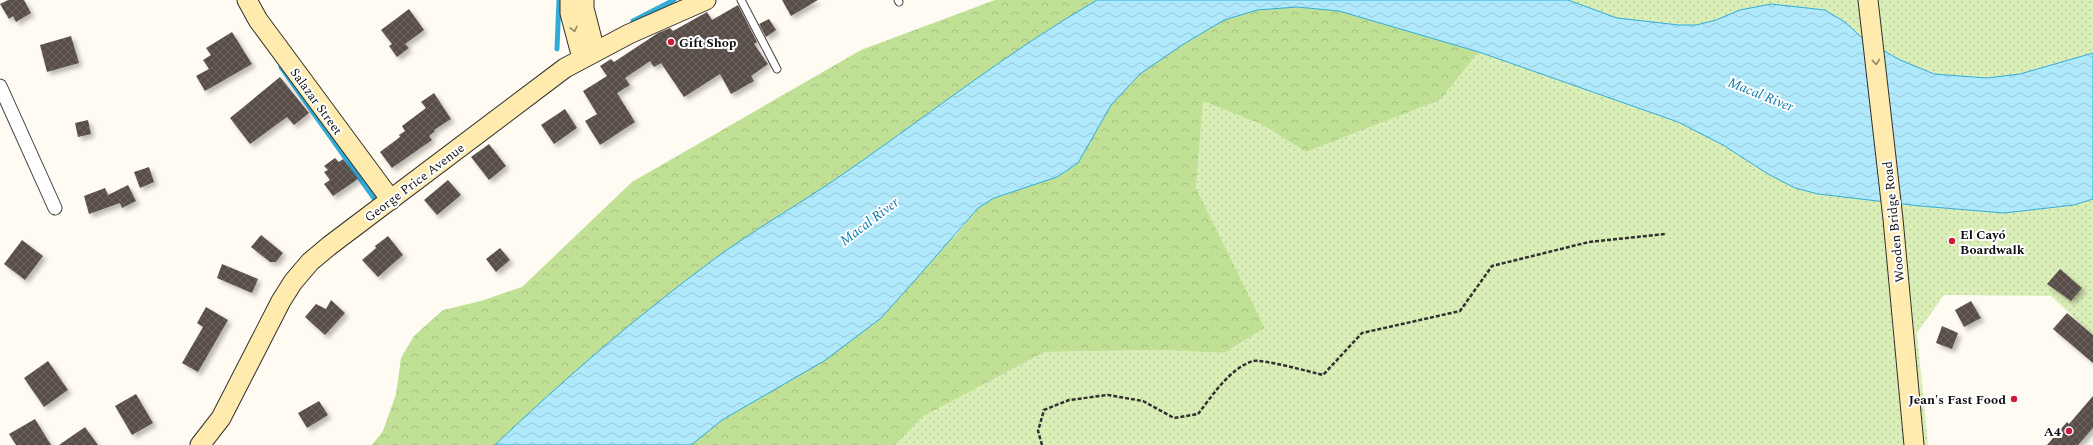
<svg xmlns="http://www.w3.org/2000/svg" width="2093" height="445" viewBox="0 0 2093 445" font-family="Spectral,serif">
	<defs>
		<pattern id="green-dots" width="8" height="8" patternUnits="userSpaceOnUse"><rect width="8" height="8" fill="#daeeb7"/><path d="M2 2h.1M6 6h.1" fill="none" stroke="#bacb9c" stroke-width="1.8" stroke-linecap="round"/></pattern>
		<pattern id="forest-crowns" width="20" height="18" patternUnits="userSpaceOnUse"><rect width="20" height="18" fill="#c0e095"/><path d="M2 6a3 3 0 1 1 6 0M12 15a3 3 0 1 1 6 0" fill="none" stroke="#a4bf7f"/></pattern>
		<pattern id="water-waves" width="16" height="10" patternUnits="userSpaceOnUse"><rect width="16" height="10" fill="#b1e9fc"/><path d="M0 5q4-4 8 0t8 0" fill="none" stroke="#97c7d7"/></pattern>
		<pattern id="building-cross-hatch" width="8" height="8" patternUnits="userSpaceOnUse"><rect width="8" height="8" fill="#594e4a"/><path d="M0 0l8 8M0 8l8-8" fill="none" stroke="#6c6360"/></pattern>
		<filter id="shadow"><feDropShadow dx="3.5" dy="3.5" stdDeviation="2" flood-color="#0004"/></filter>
	</defs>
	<rect width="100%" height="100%" fill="#fffbf2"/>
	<!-- green -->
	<g fill="url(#green-dots)">
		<polygon points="1568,0 2093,0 2093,53 2020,74 1987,78 1934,74 1898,59 1861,37 1845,22 1825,10 1771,4 1740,10 1716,20 1696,25 1679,25 1616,18"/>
		<polygon points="1479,52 1678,122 1723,145 1768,174 1818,194 1920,206 2004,213 2074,205 2093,199 2093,335 2051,296 1944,295 1917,333 1928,445 895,445 922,417 1045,352 1157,350 1224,353 1265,328 1196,188 1203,100 1261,124 1306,152 1440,100"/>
	</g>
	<!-- forest -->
	<g fill="url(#forest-crowns)">
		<path d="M995,0H1097C1004,54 921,121 833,181C793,208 752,231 713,260C636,317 564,379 495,445H372L383,431L396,394L401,358L414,336L443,310L481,301L522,287L632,182L861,50Z"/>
		<polygon points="1297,7 1339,11 1479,52 1440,100 1306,152 1261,124 1203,101 1196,188 1265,328 1224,353 1157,350 1045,352 922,417 895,445 691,445 722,420 766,394 955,236 978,208 994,198 1057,177 1078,163 1111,105 1140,74 1182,45 1224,20 1257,10"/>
	</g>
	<!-- water -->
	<path fill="url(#water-waves)" stroke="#31acd9" d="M1097,0H1568L1617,18L1679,25H1696L1716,20L1740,10L1771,4L1825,10L1845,22L1861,37L1898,59L1934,74L1987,78L2020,74L2093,53V199L2074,205L2004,213L1920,206L1818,194L1795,188L1768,174L1723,145L1678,122L1479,52L1339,11L1297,7L1257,10L1224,20L1182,45L1140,74L1111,105L1078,163L1057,177L994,198L978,208L916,279L881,318L824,361L722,420L691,445H495C564,379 636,317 713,260C752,231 793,208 833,181C921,121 1004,54 1097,0Z"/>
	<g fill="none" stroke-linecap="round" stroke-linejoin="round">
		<!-- stream -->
		<g stroke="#31acd9" stroke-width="5">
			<polyline points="633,21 674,0"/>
			<polyline points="557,49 559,0"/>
			<polyline points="281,67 376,201"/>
		</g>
	</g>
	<!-- building -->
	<g fill="url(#building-cross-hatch)" filter="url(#shadow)">
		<polygon points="8,0 24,0 31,13 16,22 13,16 9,19 0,4"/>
		<polygon points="782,0 818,0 791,16"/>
		<polygon points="738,5 757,42 754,44 768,64 751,76 754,81 731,94 720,74 684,97 661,63 654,67 650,61 625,78 630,85 617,93 635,122 600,145 585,121 597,114 583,91 607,76 600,66 611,59 614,62 658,33 670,28 673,31 707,12 712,20"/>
		<polygon points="409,9 424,30 405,44 409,48 397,57 389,46 392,44 381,30"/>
		<polygon points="769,19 776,30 766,37 759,24"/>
		<polygon points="232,32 252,64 205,91 196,76 209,69 203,60 211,55 206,48"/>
		<polygon points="71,36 79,63 47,72 40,45"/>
		<polygon points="280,77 309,113 294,125 287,117 250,144 230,118"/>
		<polygon points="434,93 451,119 434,130 435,131 429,136 432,140 392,168 380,152 400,137 399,135 405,131 402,126 426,108 421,102"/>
		<polygon points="565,109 577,128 554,144 541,125"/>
		<polygon points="88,120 91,134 78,137 75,123"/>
		<polygon points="489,144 506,166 489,180 471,157"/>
		<polygon points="335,158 339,162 343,159 358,179 333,196 324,184 330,180 324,172 328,170 324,166"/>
		<polygon points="149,167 154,182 140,188 134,172"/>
		<polygon points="448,180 461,195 437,215 424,200"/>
		<polygon points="128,185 136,201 122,208 120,203 89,214 84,196 105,188 108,195"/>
		<polygon points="261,235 283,253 276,262 270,262 251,247"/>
		<polygon points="388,236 403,255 378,277 362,260 376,248 375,246"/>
		<polygon points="22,240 43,256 25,280 4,264"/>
		<polygon points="500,248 510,260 496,272 486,259"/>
		<polygon points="222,264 258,279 252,293 217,278"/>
		<polygon points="2060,269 2082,288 2071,301 2047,284"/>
		<polygon points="331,300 345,313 325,335 305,317 316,304 326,309"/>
		<polygon points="1971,301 1981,318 1964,327 1955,310"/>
		<polygon points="206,307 228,320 198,372 182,363 203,327 197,323"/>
		<polygon points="2067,313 2093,335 2093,363 2053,329"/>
		<polygon points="1942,326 1958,333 1952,349 1936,343"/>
		<polygon points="48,361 68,390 44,407 24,378"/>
		<polygon points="136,394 153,423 132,435 115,406"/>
		<polygon points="2093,396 2093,428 2078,445 2047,445 2067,422 2069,424"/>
		<polygon points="319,401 328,415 307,428 298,413"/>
		<polygon points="35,419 51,445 16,445 9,434"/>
		<polygon points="85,427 98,445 59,445"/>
	</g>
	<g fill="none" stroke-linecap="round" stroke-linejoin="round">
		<!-- lane casing -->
		<g stroke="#424242" stroke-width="9">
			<g id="lane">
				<polyline points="741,0 777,69"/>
				<polyline points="898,0 899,2"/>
			</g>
		</g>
		<!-- street casing -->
		<g stroke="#424242" stroke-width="15">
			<polyline id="street" points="0,86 55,208"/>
		</g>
		<!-- secondary casing -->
		<g stroke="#313131" stroke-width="21">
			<g id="secondary">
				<polyline points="247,0 258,20 391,200"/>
				<polyline points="570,0 570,13 582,58"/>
				<polyline points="584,0 584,8 595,51"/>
				<polyline points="1868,0 1893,219 1914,445"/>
				<polyline points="200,445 221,418 281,301 293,282 310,262 329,246 565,68 629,34 706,0"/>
			</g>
		</g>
		<!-- path -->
		<path stroke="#313131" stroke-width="2.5" stroke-dasharray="4 2" stroke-linecap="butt" d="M1042,445L1038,431L1044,410L1069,400L1108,395L1143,401L1174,418L1198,414C1212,396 1230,368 1253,361C1263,359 1311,372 1323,375L1362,333L1460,311L1492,266L1589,242L1665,234"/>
		<!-- lane -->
		<use href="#lane" stroke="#fff" stroke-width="7"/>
		<!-- street -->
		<use href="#street" stroke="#fff" stroke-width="13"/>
		<!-- secondary -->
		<use href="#secondary" stroke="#ffebad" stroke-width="19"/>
	</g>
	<!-- one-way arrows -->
	<defs><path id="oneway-chevron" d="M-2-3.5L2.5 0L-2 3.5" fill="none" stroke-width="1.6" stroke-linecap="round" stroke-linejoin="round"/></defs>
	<g stroke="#938866">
		<use href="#oneway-chevron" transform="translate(574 29) rotate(76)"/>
		<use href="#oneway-chevron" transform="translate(1876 62) rotate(84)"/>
	</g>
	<!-- markers -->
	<g fill="#cd1a39" stroke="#fff" stroke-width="1.5">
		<circle cx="671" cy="42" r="4"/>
		<circle cx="1952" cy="241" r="4"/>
		<circle cx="2014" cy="399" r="4"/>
		<circle cx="2069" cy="431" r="4"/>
	</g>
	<g text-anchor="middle" stroke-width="4" stroke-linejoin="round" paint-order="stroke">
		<!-- poi labels -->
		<g font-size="13" font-weight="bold" fill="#0f0f0f" stroke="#fff" text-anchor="start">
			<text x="679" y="47">Gift Shop</text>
			<text x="1960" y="239">El Cayó<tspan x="1960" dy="15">Boardwalk</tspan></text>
			<text x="2006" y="404" text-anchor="end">Jean's Fast Food</text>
			<text x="2061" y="436" text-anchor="end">A4</text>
		</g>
		<!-- street labels -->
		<g font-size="13" fill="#0f0f0f" stroke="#fff">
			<text transform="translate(317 101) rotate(54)" y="5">Salazar Street</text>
			<text transform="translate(414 182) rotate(-37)" y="5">George Price Avenue</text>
			<text transform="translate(1893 222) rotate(-96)" y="5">Wooden Bridge Road</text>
		</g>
		<!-- water labels -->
		<g font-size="14" font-style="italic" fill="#0c7cae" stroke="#fff">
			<text transform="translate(1761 94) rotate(22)" y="5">Macal River</text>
			<text transform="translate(869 221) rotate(-37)" y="5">Macal River</text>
		</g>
	</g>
</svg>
